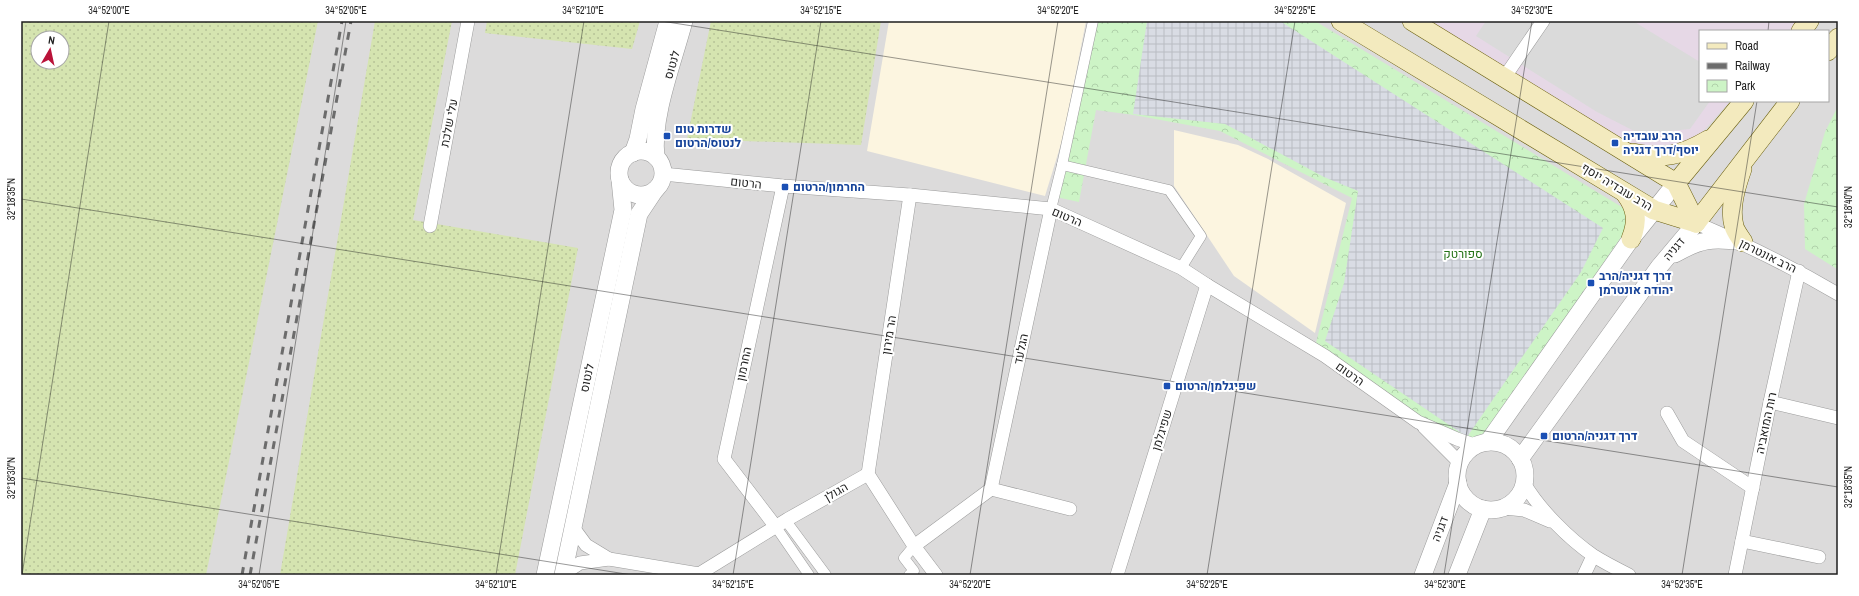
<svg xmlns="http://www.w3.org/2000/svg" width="1859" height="596" viewBox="0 0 1859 596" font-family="'Archivo Narrow',Heebo,sans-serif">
	<defs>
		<pattern id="grass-dots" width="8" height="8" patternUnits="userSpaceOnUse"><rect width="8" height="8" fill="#d5e4b0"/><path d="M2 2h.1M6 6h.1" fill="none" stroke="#b6c397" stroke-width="1.8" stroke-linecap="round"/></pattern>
		<pattern id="park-crowns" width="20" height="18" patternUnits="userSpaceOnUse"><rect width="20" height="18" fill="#cdf4c6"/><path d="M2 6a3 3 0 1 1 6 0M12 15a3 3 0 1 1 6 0" fill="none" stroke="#b0d1aa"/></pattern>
		<pattern id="plaza-grid" width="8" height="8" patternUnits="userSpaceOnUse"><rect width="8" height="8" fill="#d9dce4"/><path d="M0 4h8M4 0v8" fill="none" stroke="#babcc3"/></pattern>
	</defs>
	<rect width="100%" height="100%" fill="#eee9e5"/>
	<!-- residential -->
	<path fill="#dcdbdb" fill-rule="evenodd" d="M21,21H1838V575H21ZM1700,31H1828V101H1700ZM38,38H62V62H38Z"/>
	<!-- industrial -->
	<polygon fill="#e6d8e6" points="1429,21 1802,21 1793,31 1700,31 1700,101 1730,101 1697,138 1680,144 1646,146 1629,145"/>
	<!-- education -->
	<g fill="#fcf5e0">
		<polygon points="889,21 1086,21 1064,134 1045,196 867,151"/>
		<polygon points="1174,130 1238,145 1268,159 1346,203 1315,333 1234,276 1174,186"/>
	</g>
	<!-- grass -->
	<g fill="url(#grass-dots)" fill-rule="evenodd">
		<path d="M22,21H318L206,575H21V25ZM38,38H62V62H38Z"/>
		<polygon points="375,21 452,21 413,220 578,248 515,575 280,575"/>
		<polygon points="487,21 640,21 632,49 485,33"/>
		<polygon points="711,21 881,21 861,145 687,139"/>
	</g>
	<!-- park -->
	<g fill="url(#park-crowns)">
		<polygon points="1098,21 1315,21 1625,209 1626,230 1488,434 1459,443 1316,343 1352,198 1220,131 1134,115 1096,110 1079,202 1056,197"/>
		<polygon points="1838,106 1838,264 1837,269 1805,249 1804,204 1825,132"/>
	</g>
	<!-- parking -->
	<polygon fill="#dadada" points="1486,21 1633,21 1700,62 1700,101 1710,101 1690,129 1640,134 1597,112 1476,36"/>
	<!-- plaza -->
	<polygon fill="url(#plaza-grid)" points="1147,21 1280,21 1603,228 1581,272 1467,437 1325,341 1344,283 1358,191 1324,177 1225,124 1133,114"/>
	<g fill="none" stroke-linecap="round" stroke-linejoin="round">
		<!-- pedestrian casing -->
		<g stroke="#9b9b9b" stroke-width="11">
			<g id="pedestrian">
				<polyline points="1062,165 1169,190 1201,236 1181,268"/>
				<polyline points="1051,209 1062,165 1093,21"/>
				<polyline points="786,521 826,575"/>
				<polyline points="776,527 809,575"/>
				<polyline points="909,575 914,571 904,558 914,546"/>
			</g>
		</g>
		<!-- minor casing -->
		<g stroke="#9b9b9b" stroke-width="14">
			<g id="minor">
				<polyline points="1504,78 1543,21"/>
				<polyline points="663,174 783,186 910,195 1051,209 1181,268 1207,285 1325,356 1418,422 1457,439 1477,446"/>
				<path d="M1696,223C1745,244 1792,267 1838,294"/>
				<polyline points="430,226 468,21"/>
				<polyline points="1770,402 1838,418"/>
				<polyline points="1667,413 1683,441 1753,488"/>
				<polyline points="1424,427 1460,463"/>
				<polyline points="868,474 910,195"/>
				<path d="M1524,483C1539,509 1569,539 1594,556C1605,563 1617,569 1629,575"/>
				<polyline points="991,489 1070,509"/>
				<polyline points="1504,508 1524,510 1550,521"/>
				<polyline points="572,526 586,545 609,559"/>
				<polyline points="776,527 724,459 783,186"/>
				<polyline points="1742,541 1819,557"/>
				<polyline points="914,546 991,489 1051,209"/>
				<polyline points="563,574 580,563 609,559 699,574 788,519 868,474 914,546 936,575"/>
				<polyline points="1117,575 1207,285"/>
				<polyline points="1584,575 1593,556"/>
				<polyline points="1735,575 1770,402 1799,271"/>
			</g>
		</g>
		<!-- tertiary casing -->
		<g stroke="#9b9b9b" stroke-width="18">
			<g id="tertiary">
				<circle cx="641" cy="173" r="22"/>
				<polyline points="633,153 638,139 644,109 668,21"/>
				<path d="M656,157C651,117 674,60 684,21"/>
				<path d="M1675,254C1701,239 1712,238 1743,242"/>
				<polyline points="1488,442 1631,239 1676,183"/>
				<circle cx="1491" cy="476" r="34"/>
				<polyline points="1520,459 1659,267 1696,223"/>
				<polyline points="545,575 623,210 620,180"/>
				<polyline points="563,575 639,214 655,190"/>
				<polyline points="1423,575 1458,483"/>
				<polyline points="1457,575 1483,509"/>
			</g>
		</g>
		<!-- secondary casing -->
		<g stroke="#6b600f" stroke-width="20">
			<g id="secondary">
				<polyline points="1341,21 1654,210 1696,223"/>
				<polyline points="1412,21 1676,183 1696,223"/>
				<polyline points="1801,31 1809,21"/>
				<polyline points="1828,51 1838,38"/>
				<path d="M1633,153C1664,159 1681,156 1708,140"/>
				<path d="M1742,169C1736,186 1729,208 1734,226C1735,231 1740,237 1743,242"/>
				<polyline points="1676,183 1744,101"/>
				<path d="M1625,193C1637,209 1638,221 1631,239"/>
				<polyline points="1696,223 1790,101"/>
			</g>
		</g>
		<!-- pedestrian -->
		<use href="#pedestrian" stroke="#fff" stroke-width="10"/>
		<!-- minor -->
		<use href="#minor" stroke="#fff" stroke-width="13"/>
		<!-- tertiary -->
		<use href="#tertiary" stroke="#fff" stroke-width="17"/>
		<!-- secondary -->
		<use href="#secondary" stroke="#f3eabe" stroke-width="19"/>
		<!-- rail -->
		<g stroke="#6c6c6c" stroke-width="3" stroke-dasharray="8 8" stroke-linecap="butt">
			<polyline points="242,575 342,21"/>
			<polyline points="250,575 351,21"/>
		</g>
	</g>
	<!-- ticks -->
	<path fill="none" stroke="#1e1e1e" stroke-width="1" stroke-opacity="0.45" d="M661,21L1838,207M1768,31L1769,21M21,199L1838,487M21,478L632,575M22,575L109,21M259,575L346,21M496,575L584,21M733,575L821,21M970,575L1058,21M1207,575L1295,21M1444,575L1532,21M1682,575L1757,101"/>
	<!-- markers -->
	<g fill="#1a4fb4" stroke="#fff" stroke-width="1.5">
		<rect x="663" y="132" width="8" height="8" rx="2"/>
		<rect x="1611" y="139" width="8" height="8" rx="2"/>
		<rect x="781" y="183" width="8" height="8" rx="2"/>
		<rect x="1587" y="279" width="8" height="8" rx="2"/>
		<rect x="1163" y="382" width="8" height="8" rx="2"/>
		<rect x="1540" y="432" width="8" height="8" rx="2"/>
	</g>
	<g text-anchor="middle" stroke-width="4" stroke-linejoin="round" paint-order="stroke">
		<!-- street labels -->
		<g font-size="12" fill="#1e1e1e" stroke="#fff">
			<text transform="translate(672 65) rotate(-74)" y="4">לנטוס</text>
			<text transform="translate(449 123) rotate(-79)" y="4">עלי שלכת</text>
			<text transform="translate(746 183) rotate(6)" y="4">הרטום</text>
			<text transform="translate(1617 187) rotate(31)" y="4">הרב עובדיה יוסף</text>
			<text transform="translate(1067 217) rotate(23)" y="4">הרטום</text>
			<text transform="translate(1674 249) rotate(-50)" y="4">דגניה</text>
			<text transform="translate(1768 256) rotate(26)" y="4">הרב אונטרמן</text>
			<text transform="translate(889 335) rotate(-81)" y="4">הר מירון</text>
			<text transform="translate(1021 349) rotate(-78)" y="4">הגלעד</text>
			<text transform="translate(744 364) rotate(-78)" y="4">החרמון</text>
			<text transform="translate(1350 374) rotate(35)" y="4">הרטום</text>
			<text transform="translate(587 378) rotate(-78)" y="4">לנטוס</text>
			<text transform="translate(1766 423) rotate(-78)" y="4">רות המואביה</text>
			<text transform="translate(1162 430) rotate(-73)" y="4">שפיגלמן</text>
			<text transform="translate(836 492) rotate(-30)" y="4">הגולן</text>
			<text transform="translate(1440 529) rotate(-69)" y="4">דגניה</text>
		</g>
		<!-- transit labels -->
		<g font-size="12" font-weight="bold" fill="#164399" stroke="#fff" text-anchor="start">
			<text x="675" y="133">שדרות טום<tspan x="675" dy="14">לנטוס/הרטום</tspan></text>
			<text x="1623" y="140">הרב עובדיה<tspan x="1623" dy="14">יוסף/דרך דגניה</tspan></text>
			<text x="793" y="191">החרמון/הרטום</text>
			<text x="1599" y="280">דרך דגניה/הרב<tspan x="1599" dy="14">יהודה אונטרמן</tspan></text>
			<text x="1175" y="390">שפיגלמן/הרטום</text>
			<text x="1552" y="440">דרך דגניה/הרטום</text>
		</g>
		<!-- park labels -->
		<g font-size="12" fill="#237216" stroke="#fff">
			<text x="1463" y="258">ספורטק</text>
		</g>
	</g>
	<!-- border -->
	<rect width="1859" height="596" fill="none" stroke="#ffffff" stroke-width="44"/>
	<!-- legend -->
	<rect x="1699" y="30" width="130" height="72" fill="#ffffff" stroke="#a5a5a5"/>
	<rect x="1707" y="43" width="20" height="6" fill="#f3eabe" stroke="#a5a5a5"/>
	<text x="1735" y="50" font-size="12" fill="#1e1e1e">Road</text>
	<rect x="1707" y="63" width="20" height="6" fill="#6c6c6c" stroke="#a5a5a5"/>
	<text x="1735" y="70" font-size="12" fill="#1e1e1e">Railway</text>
	<rect x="1707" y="80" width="20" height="12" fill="url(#park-crowns)" stroke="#a5a5a5"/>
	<text x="1735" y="90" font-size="12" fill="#1e1e1e">Park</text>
	<!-- north arrow -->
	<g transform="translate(50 50) rotate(9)"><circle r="19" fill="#ffffff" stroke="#a5a5a5"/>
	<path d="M0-3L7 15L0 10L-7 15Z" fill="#b91339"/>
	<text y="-6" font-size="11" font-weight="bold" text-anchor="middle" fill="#1e1e1e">N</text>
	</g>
	<rect x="22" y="22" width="1815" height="552" fill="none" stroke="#1e1e1e" stroke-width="1.5"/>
	<g font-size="10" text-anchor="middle" fill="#1e1e1e">
		<text x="109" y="14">34°52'00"E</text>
		<text x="346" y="14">34°52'05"E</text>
		<text x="583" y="14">34°52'10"E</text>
		<text x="821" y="14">34°52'15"E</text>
		<text x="1058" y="14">34°52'20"E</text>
		<text x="1295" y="14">34°52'25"E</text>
		<text x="1532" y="14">34°52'30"E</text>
		<text transform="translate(11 199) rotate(-90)" y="4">32°18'35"N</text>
		<text transform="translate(1848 207) rotate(-90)" y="4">32°18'40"N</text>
		<text transform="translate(11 478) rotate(-90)" y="4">32°18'30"N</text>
		<text transform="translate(1848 487) rotate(-90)" y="4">32°18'35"N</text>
		<text x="259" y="588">34°52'05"E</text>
		<text x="496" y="588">34°52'10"E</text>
		<text x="733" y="588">34°52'15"E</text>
		<text x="970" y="588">34°52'20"E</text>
		<text x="1207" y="588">34°52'25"E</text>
		<text x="1445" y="588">34°52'30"E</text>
		<text x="1682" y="588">34°52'35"E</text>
	</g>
</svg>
